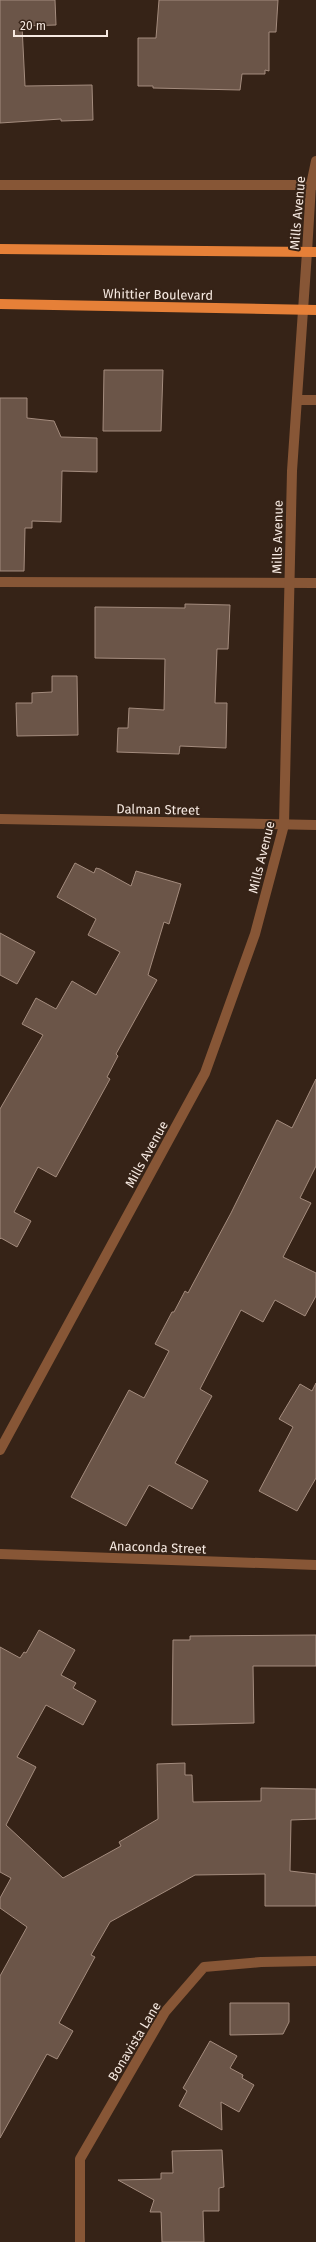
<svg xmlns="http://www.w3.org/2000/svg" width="316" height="2242" viewBox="0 0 316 2242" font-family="'Fira Sans',sans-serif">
	<rect width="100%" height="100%" fill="#362317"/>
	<!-- building -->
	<g fill="#6b5548" stroke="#a48c7e">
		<polygon points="0,0 55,0 56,25 22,26 25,86 92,85 93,120 61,121 61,119 0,123"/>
		<polygon points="159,0 278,0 276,32 269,32 269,71 265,70 265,74 242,74 240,90 153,88 153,86 138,86 138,38 156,38"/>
		<polygon points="104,370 163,370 161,431 103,431"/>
		<polygon points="0,398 27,398 27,418 54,421 61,437 97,438 97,472 62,471 61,522 32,521 32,528 25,528 24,571 0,571"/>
		<polygon points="185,604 230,605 228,649 217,649 215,703 227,703 226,748 180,746 179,754 117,752 118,728 128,728 129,708 164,710 165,659 95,658 95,607 185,608"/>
		<polygon points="52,676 77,676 78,735 17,736 16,703 32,703 32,693 52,692"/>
		<polygon points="75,863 94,873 96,868 100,869 131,886 136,871 181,884 169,924 164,922 148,975 157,980 116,1054 118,1056 107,1077 110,1079 56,1177 38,1167 14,1212 31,1221 17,1247 1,1238 0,1239 0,1109 43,1035 22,1024 36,998 56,1009 72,981 96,995 120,952 88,935 96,919 57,897"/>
		<polygon points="0,933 35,952 17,984 0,975"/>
		<polygon points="316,1079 316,1166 300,1198 311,1203 283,1257 316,1273 316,1296 305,1316 275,1300 263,1322 241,1310 200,1389 212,1396 175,1463 208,1481 192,1509 149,1485 126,1526 71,1497 129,1390 144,1398 169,1351 155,1344 172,1312 174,1312 185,1291 188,1293 231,1213 277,1120 292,1128"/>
		<polygon points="316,1383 316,1478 297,1511 259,1491 293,1427 279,1419 300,1384 312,1391"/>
		<polygon points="39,1630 75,1650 61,1675 76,1683 73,1688 96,1701 83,1725 46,1705 17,1757 36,1767 6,1825 63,1878 121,1846 119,1842 158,1819 157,1764 185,1763 185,1775 192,1775 193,1802 261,1801 261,1788 316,1789 316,1819 291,1820 290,1871 316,1874 316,1906 265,1906 265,1874 195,1875 110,1922 91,1955 95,1957 59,2023 73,2031 57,2059 47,2054 0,2138 0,1976 27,1927 0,1908 0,1898 11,1878 0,1872 0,1647 20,1658 24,1652 26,1653"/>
		<polygon points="316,1635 316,1666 253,1666 254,1723 172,1725 173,1640 190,1640 190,1636"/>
		<polygon points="230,2003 289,2003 289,2022 283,2034 230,2035"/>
		<polygon points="210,2041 237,2056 230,2068 243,2075 242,2078 254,2085 239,2112 221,2102 222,2130 179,2106 187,2091 183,2088"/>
		<polygon points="222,2150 224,2187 219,2188 219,2211 203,2211 204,2242 162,2242 161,2212 150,2212 154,2200 118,2180 161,2179 161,2173 173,2173 172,2151"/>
	</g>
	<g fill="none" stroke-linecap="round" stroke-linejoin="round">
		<!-- service -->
		<g stroke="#875636" stroke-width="10">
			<polyline points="297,400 316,400"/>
			<polyline points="0,582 316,583"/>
		</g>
		<!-- minor -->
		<g stroke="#875636" stroke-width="10">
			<polyline points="0,185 316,185"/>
			<polyline points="307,252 311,185 316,161"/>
			<polyline points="0,819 316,825"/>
			<polyline points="0,1554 316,1565"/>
			<polyline points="80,2242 80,2159 165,2012 204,1967 261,1962 316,1961"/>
		</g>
		<!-- tertiary -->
		<polyline stroke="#875636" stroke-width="10" points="0,1450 205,1073 255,934 284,825 292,471 307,252"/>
		<!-- primary -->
		<g stroke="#e68038" stroke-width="10">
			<polyline points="0,249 316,252"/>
			<polyline points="0,304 316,310"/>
		</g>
	</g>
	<g text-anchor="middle" stroke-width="4" stroke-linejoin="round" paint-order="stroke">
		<!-- street labels -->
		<g font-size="13" fill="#f6e9e1" stroke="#362317">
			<text transform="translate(297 213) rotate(-85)" y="5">Mills Avenue</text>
			<text transform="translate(158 294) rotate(1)" y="5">Whittier Boulevard</text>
			<text transform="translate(277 537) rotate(-89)" y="5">Mills Avenue</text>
			<text transform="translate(158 809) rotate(1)" y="5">Dalman Street</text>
			<text transform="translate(261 857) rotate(-76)" y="5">Mills Avenue</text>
			<text transform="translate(146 1154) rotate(-61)" y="5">Mills Avenue</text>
			<text transform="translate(158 1547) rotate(2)" y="5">Anaconda Street</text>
			<text transform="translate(134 2041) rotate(-59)" y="5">Bonavista Lane</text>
		</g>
	</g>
	<!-- scale -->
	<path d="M14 30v6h93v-6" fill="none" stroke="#f6e9e1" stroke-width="2"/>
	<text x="20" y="30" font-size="12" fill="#f6e9e1" stroke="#362317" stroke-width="3" paint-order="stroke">20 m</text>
</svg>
